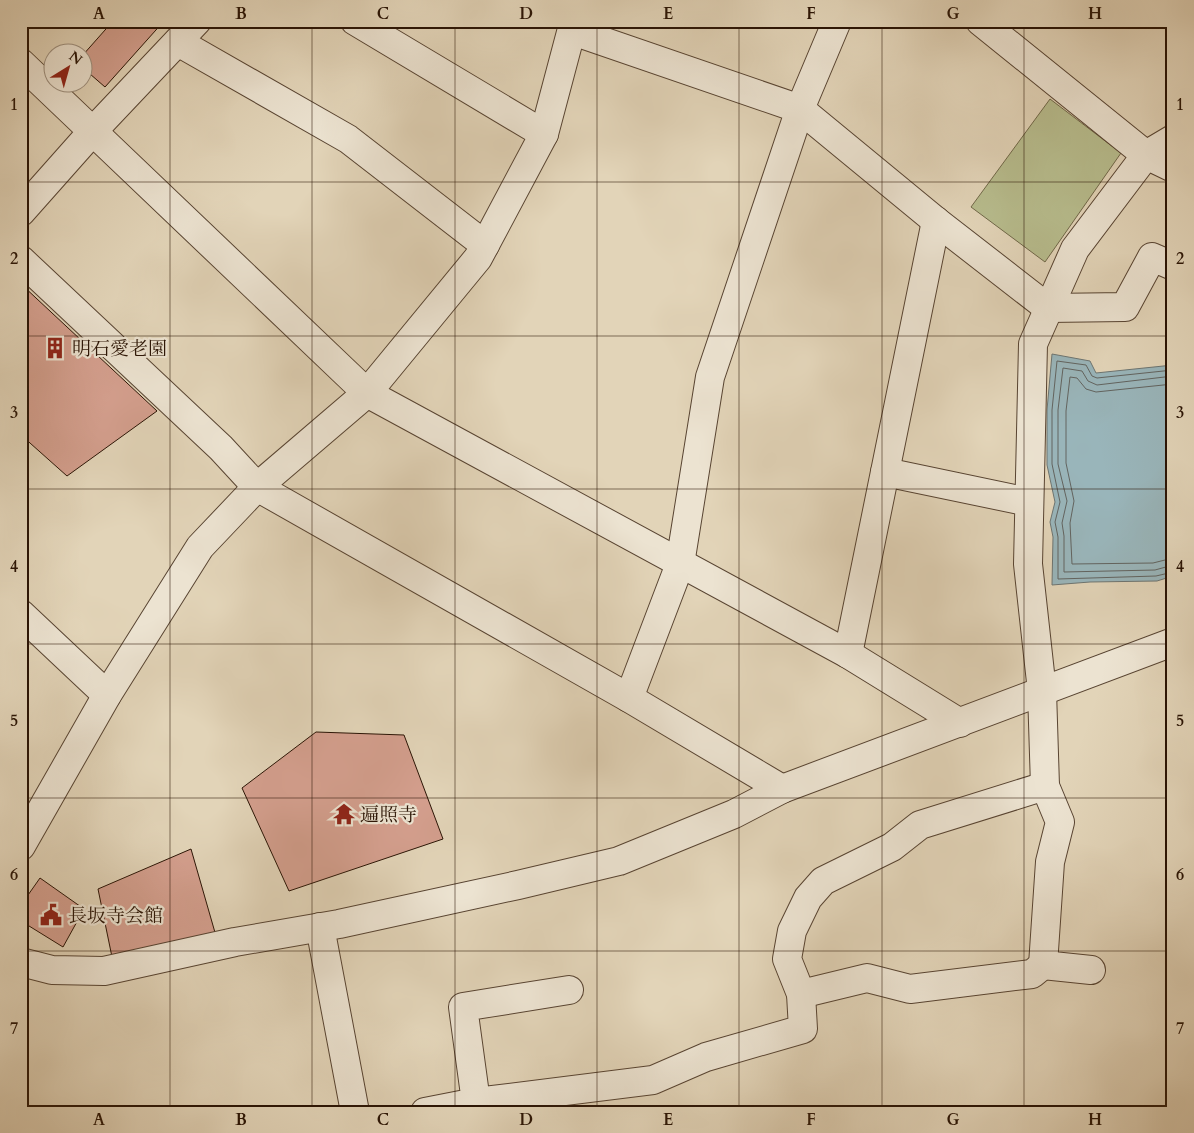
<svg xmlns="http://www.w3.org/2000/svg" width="1194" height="1133" viewBox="0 0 1194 1133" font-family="Cardo,'Noto Serif JP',serif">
	<rect width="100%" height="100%" fill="#e2d4b8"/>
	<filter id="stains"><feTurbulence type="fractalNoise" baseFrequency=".004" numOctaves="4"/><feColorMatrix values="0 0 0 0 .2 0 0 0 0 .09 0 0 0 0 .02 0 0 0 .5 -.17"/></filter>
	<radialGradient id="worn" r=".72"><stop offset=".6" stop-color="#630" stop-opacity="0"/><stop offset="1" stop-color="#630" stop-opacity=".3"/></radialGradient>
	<!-- green -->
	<polygon fill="#b7bc8d" stroke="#706849" points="1050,99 1121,153 1045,262 971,207"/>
	<!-- water -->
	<polygon fill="#99b5ba" stroke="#6d7572" points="1052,354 1090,361 1096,373 1173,365 1173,576 1157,581 1090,582 1052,585 1053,537 1050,522 1055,502 1047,465 1047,410"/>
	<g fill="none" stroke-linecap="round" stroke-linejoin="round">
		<!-- shore -->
		<g stroke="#626460" stroke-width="1">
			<polyline points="1173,370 1097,378 1092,376 1086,365 1057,361 1052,410 1052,464 1060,502 1055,522 1058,537 1058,579 1156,576 1173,572"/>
			<polyline points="1173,376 1097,385 1088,381 1082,371 1063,368 1058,410 1058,464 1067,501 1062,523 1064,536 1064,572 1155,570 1173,565"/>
			<polyline points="1173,384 1096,392 1086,389 1077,378 1070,377 1066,411 1066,463 1074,501 1070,523 1072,564 1153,563 1173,558"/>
		</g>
	</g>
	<!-- building -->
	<g fill="#d49f8e" stroke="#2a1405">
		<polygon points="113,21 164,21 105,87 82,67 82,56"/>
		<polygon points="21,284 157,411 67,476 21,435"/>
		<polygon points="316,732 404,735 443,839 289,891 242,788"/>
		<polygon points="191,849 216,936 112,957 98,889"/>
		<polygon points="40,878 84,909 63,947 21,921 21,905"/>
	</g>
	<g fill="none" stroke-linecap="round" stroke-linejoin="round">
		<!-- minor casing -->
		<g stroke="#584432" stroke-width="30">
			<g id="minor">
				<polyline points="355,21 544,134"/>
				<polyline points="980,21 1146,155 1173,168"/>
				<polyline points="573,31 800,109 936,221 1048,308 1125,307 1152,257 1173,266"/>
				<polyline points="178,42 348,139 485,245"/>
				<polyline points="21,63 367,393 848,654 960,723"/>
				<polyline points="21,212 92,132 197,21"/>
				<polyline points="21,260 221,448 257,487 629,698 782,789"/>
				<polyline points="885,472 1029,502"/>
				<polyline points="21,614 107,695"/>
				<polyline points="848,654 936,221"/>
				<polyline points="629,698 680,564 710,377 800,109 837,21"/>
				<polyline points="21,846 107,695 200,547 257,487 367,393 478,258 544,134 574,21"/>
				<polyline points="320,927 355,1112"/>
				<polyline points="21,962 52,970 104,971 235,942 339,924 518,885 619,861 734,814 782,789 1173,642"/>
				<polyline points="1091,970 1043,965 1050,862 1060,822 1045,786 1042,691 1028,564 1033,344 1075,249 1146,155 1173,139"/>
				<polyline points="801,994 867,978 910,989 1032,974 1043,965"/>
				<polyline points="476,1102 653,1080 706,1057 803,1029 801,994 787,959 792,931 808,898 823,881 892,847 920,825 1045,786"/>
				<polyline points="425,1112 476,1102 463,1007 569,990"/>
			</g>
		</g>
		<!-- minor -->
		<use href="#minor" stroke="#ece3d1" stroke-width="28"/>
	</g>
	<!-- grid -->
	<path fill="none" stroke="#2a1405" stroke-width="1" stroke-opacity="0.55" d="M170,21V1112M312,21V1112M455,21V1112M597,21V1112M739,21V1112M882,21V1112M1024,21V1112M21,182H1173M21,336H1173M21,489H1173M21,644H1173M21,798H1173M21,951H1173"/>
	<!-- icons -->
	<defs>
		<g id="building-bare" transform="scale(1.725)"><path d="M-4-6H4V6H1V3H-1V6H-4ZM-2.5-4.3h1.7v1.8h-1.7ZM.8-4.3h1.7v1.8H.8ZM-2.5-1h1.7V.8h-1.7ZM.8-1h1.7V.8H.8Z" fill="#8f2418" stroke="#ece3d1" stroke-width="2.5" paint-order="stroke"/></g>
		<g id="temple-bare" transform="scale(1.725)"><path d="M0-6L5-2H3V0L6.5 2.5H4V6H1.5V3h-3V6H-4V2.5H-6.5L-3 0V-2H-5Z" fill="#8f2418" stroke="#ece3d1" stroke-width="2.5" paint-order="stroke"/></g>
		<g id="civic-bare" transform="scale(1.725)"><path d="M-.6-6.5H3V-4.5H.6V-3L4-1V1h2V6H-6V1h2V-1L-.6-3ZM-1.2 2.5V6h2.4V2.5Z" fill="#8f2418" stroke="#ece3d1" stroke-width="2.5" paint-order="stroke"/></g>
	</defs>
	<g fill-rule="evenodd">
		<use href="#building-bare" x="55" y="348"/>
		<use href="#temple-bare" x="344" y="814"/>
		<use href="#civic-bare" x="51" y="915"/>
	</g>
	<g text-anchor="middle" stroke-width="4.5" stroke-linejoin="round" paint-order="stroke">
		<!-- poi labels -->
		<g font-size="19" fill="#2a1405" stroke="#ece3d1" text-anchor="start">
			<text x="72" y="355">明石愛老園</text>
			<text x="360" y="821">遍照寺</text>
			<text x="68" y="922">長坂寺会館</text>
		</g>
	</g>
	<!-- margin -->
	<rect width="1194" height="1133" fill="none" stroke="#e2d4b8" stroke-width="55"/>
	<!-- north arrow -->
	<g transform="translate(68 68) rotate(37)"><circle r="24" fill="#ece3d1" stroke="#9e907f"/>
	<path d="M0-4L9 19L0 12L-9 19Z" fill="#8f2418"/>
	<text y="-8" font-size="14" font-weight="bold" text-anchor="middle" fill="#2a1405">N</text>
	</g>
	<rect x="28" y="28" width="1138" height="1078" fill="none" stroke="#2a1405" stroke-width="2"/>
	<g font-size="16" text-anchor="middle" font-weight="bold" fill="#2a1405">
		<text x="99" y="19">A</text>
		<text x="241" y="19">B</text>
		<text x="383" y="19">C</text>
		<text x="526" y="19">D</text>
		<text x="668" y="19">E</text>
		<text x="811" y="19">F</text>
		<text x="953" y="19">G</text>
		<text x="1095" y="19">H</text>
		<text x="14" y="110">1</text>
		<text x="1180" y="110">1</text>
		<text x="14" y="264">2</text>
		<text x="1180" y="264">2</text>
		<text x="14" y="418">3</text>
		<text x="1180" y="418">3</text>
		<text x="14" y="572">4</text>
		<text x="1180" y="572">4</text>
		<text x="14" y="726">5</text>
		<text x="1180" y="726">5</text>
		<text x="14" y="880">6</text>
		<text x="1180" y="880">6</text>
		<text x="14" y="1034">7</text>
		<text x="1180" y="1034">7</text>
		<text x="99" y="1125">A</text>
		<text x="241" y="1125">B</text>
		<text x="383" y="1125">C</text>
		<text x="526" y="1125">D</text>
		<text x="668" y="1125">E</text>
		<text x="811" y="1125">F</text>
		<text x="953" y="1125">G</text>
		<text x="1095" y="1125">H</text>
	</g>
	<rect width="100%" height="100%" filter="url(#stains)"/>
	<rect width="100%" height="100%" fill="url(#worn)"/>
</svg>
